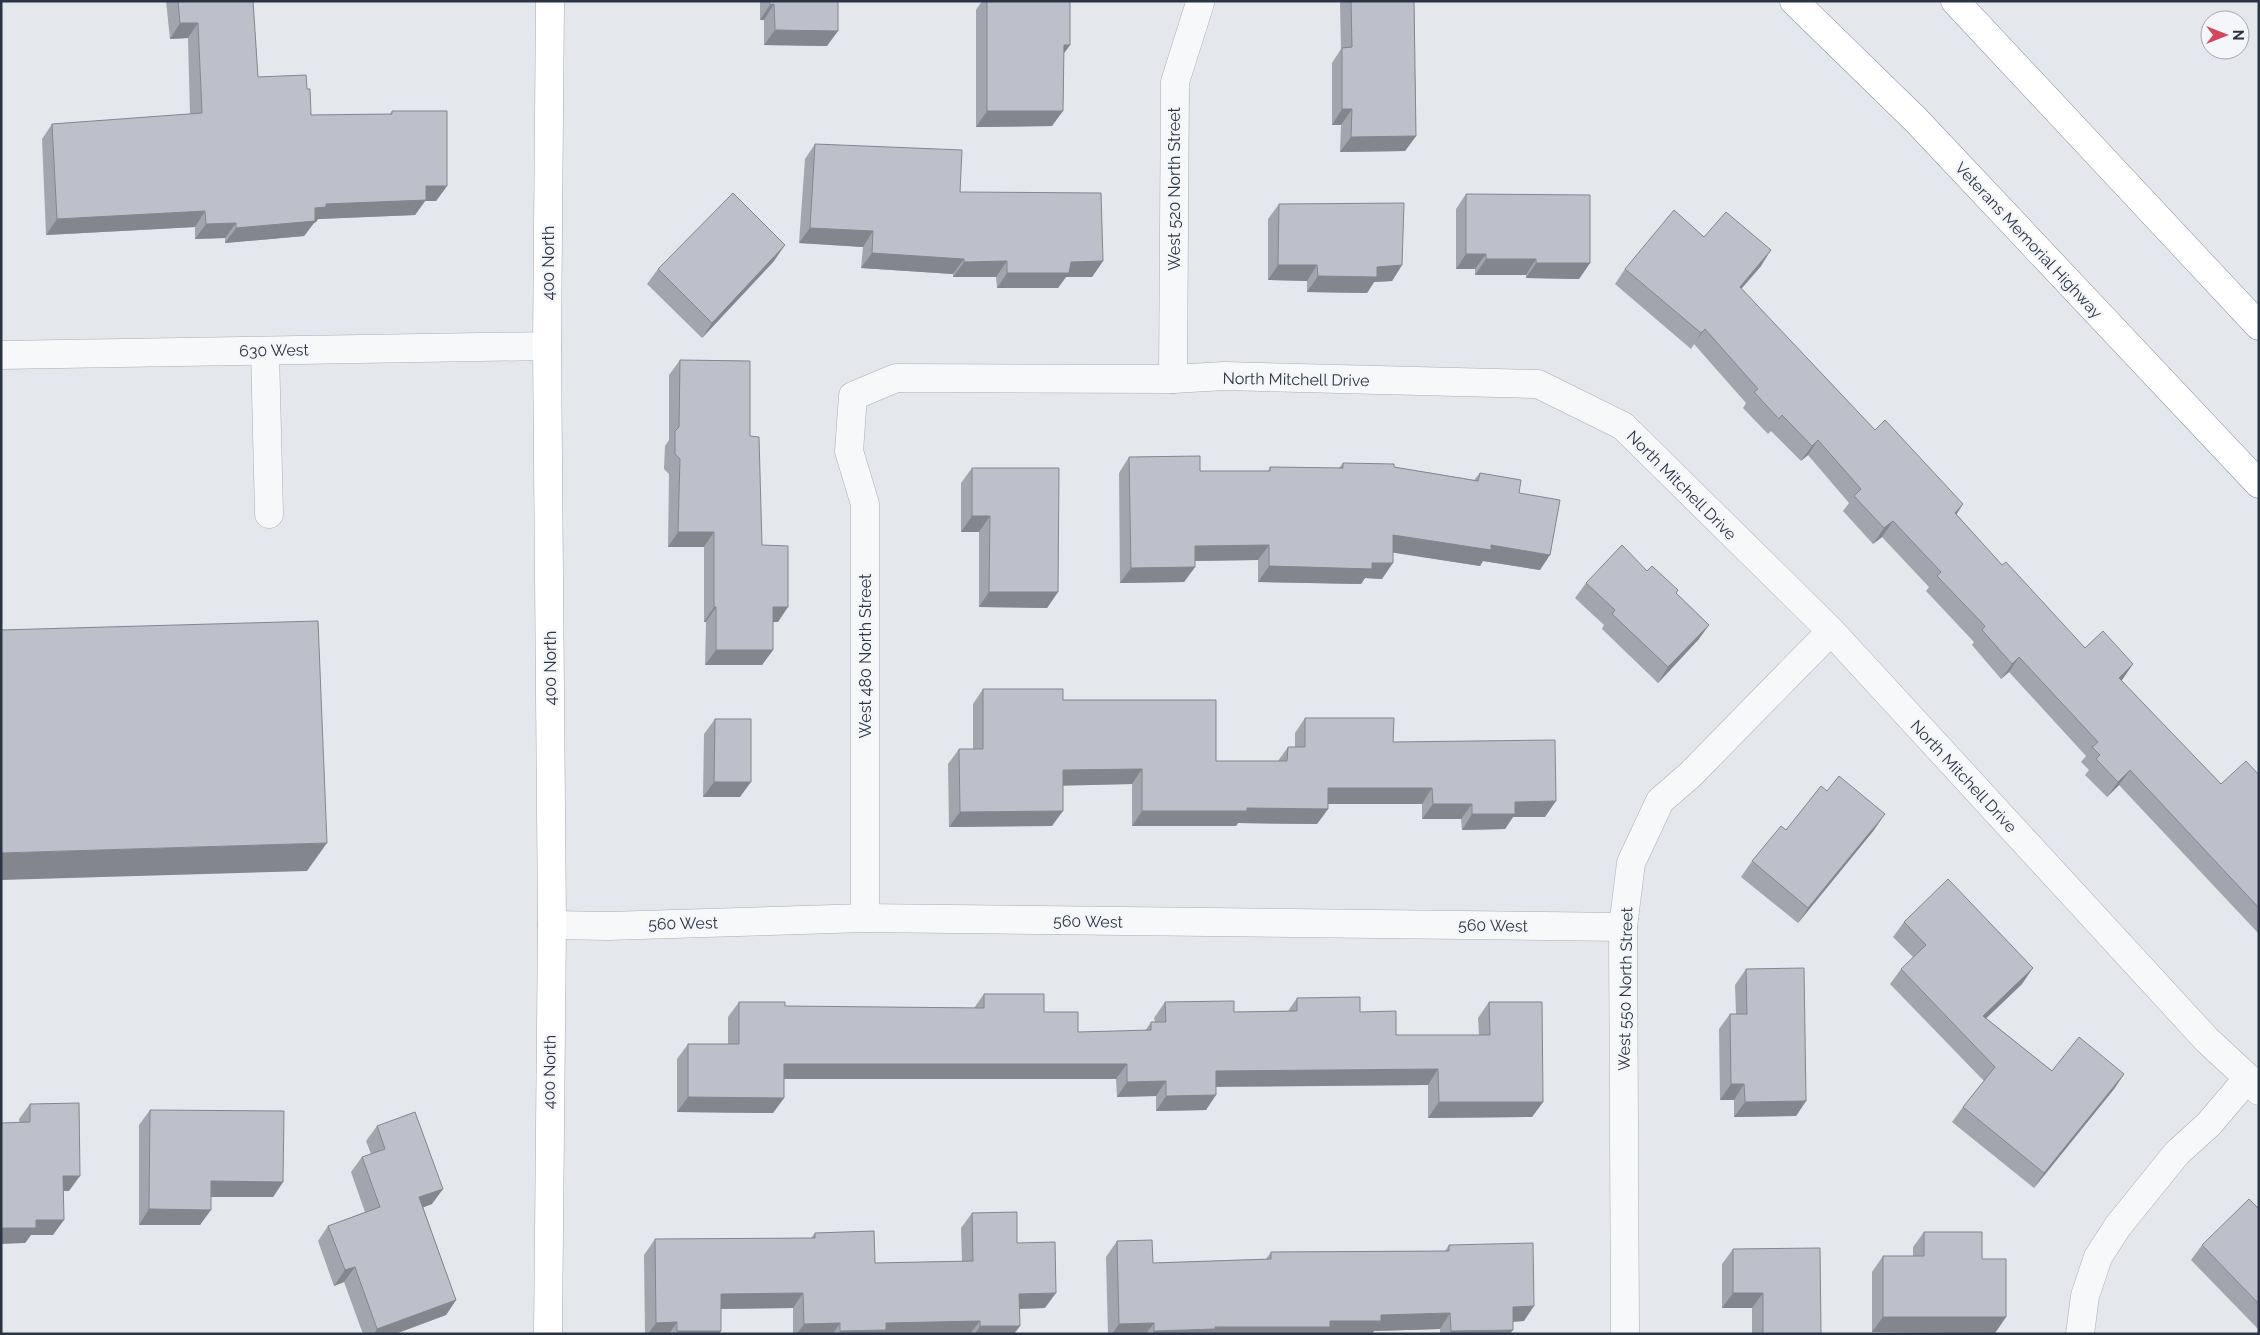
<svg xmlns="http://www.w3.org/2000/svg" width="2260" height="1335" viewBox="0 0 2260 1335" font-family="Raleway,sans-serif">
	<rect width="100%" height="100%" fill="#e4e7ec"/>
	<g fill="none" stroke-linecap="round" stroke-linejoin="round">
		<!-- minor casing -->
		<g stroke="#a9aeb7" stroke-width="29">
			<g id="minor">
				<polyline points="265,351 269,514"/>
				<polyline points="1,355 547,346"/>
				<polyline points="1173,379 1175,82 1200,3"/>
				<polyline points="865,918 865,504 849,451 853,396 896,378 1173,379 1224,376 1538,384 1623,426 1831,631 2207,1040 2248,1078 2259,1091"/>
				<polyline points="552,925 608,926 865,918 1623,927"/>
				<polyline points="1625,1334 1623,927 1631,863 1660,801 1691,774 1831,631"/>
				<polyline points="2080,1334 2085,1296 2098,1257 2118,1226 2177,1153 2209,1124 2248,1078"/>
			</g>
		</g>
		<!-- major casing -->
		<g stroke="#a3abb8" stroke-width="29">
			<polyline id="major" points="548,1334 552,925 547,346 550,1"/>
		</g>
		<!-- highway casing -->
		<g stroke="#8b94a3" stroke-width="29">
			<g id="highway">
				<polyline points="1794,1 1916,120 2259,484"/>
				<polyline points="1955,1 2259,326"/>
			</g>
		</g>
		<!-- minor -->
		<use href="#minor" stroke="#f7f8fa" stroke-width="28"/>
		<!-- major -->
		<use href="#major" stroke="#fff" stroke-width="28"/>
		<!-- highway -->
		<use href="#highway" stroke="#fff" stroke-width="28"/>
	</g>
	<!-- wall -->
	<g fill="#a1a5ae">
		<polygon points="166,1 253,1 258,77 307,89 311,115 390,114 392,111 447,186 436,201 425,201 415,215 318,219 316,222 314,223 304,236 225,243 225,238 195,239 195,227 46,235 42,139 52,124 190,114 188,38 170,39"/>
		<polygon points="760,1 838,1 827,46 764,45 764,20 760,20"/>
		<polygon points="982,1 1070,1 1070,45 1064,53 1052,126 976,127 976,10"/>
		<polygon points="1341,1 1414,1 1416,136 1405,151 1340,152 1341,125 1332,125 1332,63 1341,49 1340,3"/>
		<polygon points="815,144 960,192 1103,261 1092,277 1066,277 1058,288 997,288 996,277 953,277 953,274 861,268 863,247 799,243 805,159"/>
		<polygon points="1466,194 1590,263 1579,279 1526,278 1526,275 1475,275 1475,269 1456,269 1456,209"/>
		<polygon points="1279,204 1402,265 1392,281 1374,282 1367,293 1307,292 1307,281 1268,280 1268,219"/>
		<polygon points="1704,237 1761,266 1741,289 1875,430 1963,504 1956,514 2002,565 2085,648 2133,664 2121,681 2221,784 2259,775 2259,934 2119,785 2107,797 2085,775 2089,770 2081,762 2086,756 2009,672 2001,679 1972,645 1974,642 1926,591 1929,587 1882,537 1873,544 1843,511 1849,503 1808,455 1801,461 1771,431 1768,434 1743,408 1746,403 1694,344 1691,349 1615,284 1625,269"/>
		<polygon points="774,261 702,338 647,284 658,269"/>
		<polygon points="680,360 750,436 762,545 778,622 773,622 773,650 762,665 705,665 706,622 704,622 704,547 668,547 669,474 664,469 665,446 669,440 669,375"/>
		<polygon points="1129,457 1200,471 1268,471 1270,467 1339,468 1343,463 1394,467 1474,480 1480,473 1519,493 1540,570 1483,561 1480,566 1393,552 1382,579 1365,578 1361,584 1258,582 1258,560 1195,561 1195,567 1184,582 1120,583 1119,473"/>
		<polygon points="972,468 1058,592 1047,608 979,607 979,532 961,532 961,483"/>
		<polygon points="1647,571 1676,593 1709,625 1698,640 1658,683 1602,629 1604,625 1575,598 1586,583"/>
		<polygon points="983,689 1063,700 1216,761 1278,761 1288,747 1295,747 1295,733 1305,718 1393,742 1545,817 1513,817 1505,829 1462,830 1461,819 1422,819 1422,804 1328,804 1328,809 1317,824 1238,823 1236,826 1132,826 1132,784 1063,785 1052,826 949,827 948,764 959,749 973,749 973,704"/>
		<polygon points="715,719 740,797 703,797 704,734"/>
		<polygon points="1827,791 1874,830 1798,923 1741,877 1752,861 1786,830"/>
		<polygon points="1904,922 2022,984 1986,1018 2052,1071 2124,1074 2114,1089 2034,1188 1952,1122 1963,1107 1984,1081 1890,984 1901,969 1913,957 1893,937"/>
		<polygon points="1746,969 1806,1101 1796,1116 1734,1117 1734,1100 1720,1100 1719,1029 1730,1014 1736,1014 1735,985"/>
		<polygon points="984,994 1044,1012 1078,1032 1145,1031 1151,1022 1155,1022 1154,1018 1165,1002 1234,1012 1288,1011 1297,998 1360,1012 1396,1035 1479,1035 1478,1018 1489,1002 1543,1102 1532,1117 1428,1118 1428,1085 1216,1086 1206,1110 1156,1111 1156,1096 1117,1097 1116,1079 784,1079 784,1098 773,1113 677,1112 677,1059 688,1044 728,1044 728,1017 739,1002 785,1006 974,1008"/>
		<polygon points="30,1104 69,1191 63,1191 53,1235 31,1235 25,1243 19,1119"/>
		<polygon points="150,1110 283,1182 273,1197 211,1197 200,1225 139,1225 139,1125"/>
		<polygon points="377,1126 432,1204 423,1207 456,1300 446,1315 395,1334 363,1334 344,1282 334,1286 318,1241 328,1226 365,1212 351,1172 362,1157 371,1154 366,1141"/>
		<polygon points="2259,1209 2259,1330 2191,1260 2202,1245"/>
		<polygon points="972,1213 1017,1243 1045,1308 1019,1309 1014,1334 793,1334 793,1308 721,1309 721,1331 719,1334 645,1334 644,1255 655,1239 811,1238 815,1233 875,1263 962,1261 961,1228"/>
		<polygon points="1924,1232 1982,1259 2006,1317 1995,1333 1872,1332 1872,1272 1883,1256 1913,1256 1913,1247"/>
		<polygon points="1117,1241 1153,1263 1266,1259 1271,1252 1445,1251 1449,1245 1524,1321 1513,1322 1510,1334 1440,1334 1440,1329 1374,1331 1372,1334 1108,1334 1106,1257"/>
		<polygon points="1733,1249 1821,1334 1752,1334 1752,1308 1722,1308 1722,1264"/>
	</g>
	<!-- shaded-wall -->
	<g fill="#83868d">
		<polygon points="774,4 764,20 760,20 770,5"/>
		<polygon points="180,23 198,23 188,38 170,39"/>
		<polygon points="775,30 838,31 827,46 764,45"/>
		<polygon points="1064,45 1070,45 1059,60"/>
		<polygon points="1342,109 1352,109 1341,125 1332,125"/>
		<polygon points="987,111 1063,111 1052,126 976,127"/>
		<polygon points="1416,136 1405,151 1340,152 1351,137"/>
		<polygon points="426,186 447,186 436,201 425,201 415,215 318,219 316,222 314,223 304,236 225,243 236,228 315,208 326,204"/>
		<polygon points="205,211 195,227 46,235 57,219"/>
		<polygon points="236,223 225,238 195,239 206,224"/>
		<polygon points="810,228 873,231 863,247 799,243"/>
		<polygon points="785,245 774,261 702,338 712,323"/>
		<polygon points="1771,250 1761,266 1729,303 1740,287"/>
		<polygon points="872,253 964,259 953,274 861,268"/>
		<polygon points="1466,254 1486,254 1475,269 1456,269"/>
		<polygon points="1486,259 1536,259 1526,275 1475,275"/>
		<polygon points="1007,261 996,277 953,277 964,262"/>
		<polygon points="1103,261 1092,277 1066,277 1058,288 997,288 1007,273 1071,262"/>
		<polygon points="1536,263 1590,263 1579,279 1526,278"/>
		<polygon points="1278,265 1317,265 1307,281 1268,280"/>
		<polygon points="1402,265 1392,281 1374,282 1367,293 1307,292 1318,276 1377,267"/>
		<polygon points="1705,329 1694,344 1691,349 1701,333"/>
		<polygon points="1818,440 1808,455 1801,461 1812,446"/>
		<polygon points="1963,504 1953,520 1955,513"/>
		<polygon points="972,516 990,516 979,532 961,532"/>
		<polygon points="1893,521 1882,537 1873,544 1884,528"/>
		<polygon points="678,532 714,532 704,547 668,547"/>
		<polygon points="1393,535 1491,545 1550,555 1540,570 1483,561 1480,566 1382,551"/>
		<polygon points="1269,545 1258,560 1184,561 1195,546"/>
		<polygon points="1372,563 1393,563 1382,579 1365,578 1361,584 1258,582 1269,566"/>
		<polygon points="1195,567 1184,582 1120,583 1131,568"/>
		<polygon points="989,592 1058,592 1047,608 979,607"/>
		<polygon points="714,607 716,607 706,622 704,622"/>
		<polygon points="773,607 788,607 778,622 762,622"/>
		<polygon points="1709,625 1698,640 1658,683 1668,667"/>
		<polygon points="716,650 773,650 762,665 705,665"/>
		<polygon points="2019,657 2009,672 2001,679 2012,664"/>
		<polygon points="2133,664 2122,680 2108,694 2119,678"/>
		<polygon points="1142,769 1132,784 1052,786 1063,770"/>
		<polygon points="2130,770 2119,785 2107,797 2118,782"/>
		<polygon points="714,782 751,782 740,797 703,797"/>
		<polygon points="1328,788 1432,788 1422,804 1317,804"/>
		<polygon points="1556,801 1545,817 1513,817 1505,829 1462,830 1472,814 1515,802"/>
		<polygon points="1433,804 1472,804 1461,819 1422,819"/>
		<polygon points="1247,808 1328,809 1317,824 1238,823 1236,826 1132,826 1142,811"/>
		<polygon points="1063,811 1052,826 949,827 960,812"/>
		<polygon points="1885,814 1874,830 1798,923 1808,908"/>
		<polygon points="327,843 307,871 1,880 1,853"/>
		<polygon points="2033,968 2022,984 1973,1031 1983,1016"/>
		<polygon points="784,1064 1127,1064 1116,1079 773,1079"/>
		<polygon points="1438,1069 1428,1085 1206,1087 1216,1071"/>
		<polygon points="2124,1074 2114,1089 2034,1188 2044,1173"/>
		<polygon points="1166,1081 1156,1096 1117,1097 1127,1082"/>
		<polygon points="1731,1084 1744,1084 1734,1100 1720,1100"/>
		<polygon points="1216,1095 1206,1110 1156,1111 1166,1096"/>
		<polygon points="688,1097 784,1098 773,1113 677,1112"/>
		<polygon points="1806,1101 1796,1116 1734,1117 1745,1102"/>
		<polygon points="1439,1102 1543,1102 1532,1117 1428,1118"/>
		<polygon points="63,1176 80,1176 69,1191 52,1191"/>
		<polygon points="211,1181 283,1182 273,1197 201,1197"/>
		<polygon points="443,1189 432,1204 409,1213 419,1197"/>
		<polygon points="149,1209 211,1210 200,1225 139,1225"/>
		<polygon points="36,1220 64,1220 53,1235 31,1235 25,1243 1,1244 1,1228"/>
		<polygon points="355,1267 344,1282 334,1286 345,1270"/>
		<polygon points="803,1293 793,1308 710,1309 721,1294"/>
		<polygon points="1056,1293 1045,1308 1008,1309 1019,1294"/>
		<polygon points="1733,1293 1763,1293 1752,1308 1722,1308"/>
		<polygon points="456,1300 446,1315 395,1334 374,1334 377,1329"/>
		<polygon points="1534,1306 1524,1321 1502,1322 1513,1307"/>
		<polygon points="1450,1313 1440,1329 1374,1331 1372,1334 1152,1334 1154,1331 1330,1321 1381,1315"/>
		<polygon points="1883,1317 2006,1317 1995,1333 1872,1332"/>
		<polygon points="980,1321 970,1334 839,1334 840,1331 886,1323"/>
		<polygon points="677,1322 669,1334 648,1334 656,1323"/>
		<polygon points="840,1323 833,1334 797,1334 804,1324"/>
		<polygon points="1154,1323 1146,1334 1112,1334 1119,1324"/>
		<polygon points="980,1326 1020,1326 1014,1334 975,1334"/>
		<polygon points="1513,1330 1510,1334 1449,1334 1451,1331"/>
		<polygon points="677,1331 721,1331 719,1334 676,1334"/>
	</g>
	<!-- building -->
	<g fill="#bbc0ca" stroke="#83868d">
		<polygon points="178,1 253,1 258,77 306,75 307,89 310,89 311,115 392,114 392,111 447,111 447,186 426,186 426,200 326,204 326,207 315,208 315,221 236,228 236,223 206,224 205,211 57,219 52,124 202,113 198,23 180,23"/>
		<polygon points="770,1 838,1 838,31 775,30 774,4 770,5"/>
		<polygon points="987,1 1070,1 1070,45 1064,45 1063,111 987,111"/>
		<polygon points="1351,1 1414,1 1416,136 1351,137 1352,109 1342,109 1342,48 1352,47"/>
		<polygon points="815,144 962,150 960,192 1101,193 1103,261 1071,262 1069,273 1007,273 1007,261 964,262 964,259 872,253 873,231 810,228"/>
		<polygon points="733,193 785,245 712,323 658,269"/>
		<polygon points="1466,194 1590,195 1590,263 1536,263 1536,259 1486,259 1486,254 1466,254"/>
		<polygon points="1404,203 1402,265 1377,267 1377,277 1318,276 1317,265 1278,265 1279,204"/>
		<polygon points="1674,210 1704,237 1726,212 1771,250 1740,287 1875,430 1885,420 1963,504 1955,513 2002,565 2006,562 2085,648 2103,631 2133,664 2119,678 2221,784 2246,761 2259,775 2259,908 2130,770 2118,782 2096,759 2100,755 2092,747 2098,742 2019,657 2012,664 1982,630 1985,626 1937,576 1941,572 1893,521 1884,528 1854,496 1861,489 1818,440 1812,446 1782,415 1779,419 1754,392 1758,389 1705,329 1701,333 1625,269"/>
		<polygon points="680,360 750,361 750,436 759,437 762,545 788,546 788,607 773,607 773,650 716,650 716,607 714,607 714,532 678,532 680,459 675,454 675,431 679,427"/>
		<polygon points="1200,456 1200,471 1270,471 1270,467 1343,468 1343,463 1394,464 1394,467 1478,481 1480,473 1521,480 1519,493 1560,500 1550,555 1491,545 1491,550 1393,535 1393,563 1372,563 1372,569 1269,566 1269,545 1195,546 1195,567 1131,568 1129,457"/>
		<polygon points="972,468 1059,468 1058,592 989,592 990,516 972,516"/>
		<polygon points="1622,545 1647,571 1652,566 1678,590 1676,593 1709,625 1668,667 1612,614 1615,610 1586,583"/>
		<polygon points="318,621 327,843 1,853 1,630"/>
		<polygon points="983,689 1063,689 1063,700 1216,700 1216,761 1287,761 1288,747 1305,747 1305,718 1394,718 1393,742 1555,740 1556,801 1515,802 1515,814 1472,814 1472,804 1433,804 1432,788 1328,788 1328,809 1247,808 1247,811 1142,811 1142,769 1063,770 1063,811 960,812 959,749 983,749"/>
		<polygon points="715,719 751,719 751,782 714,782"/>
		<polygon points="1839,776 1885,814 1808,908 1752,861 1781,826 1786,830 1821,786 1827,791"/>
		<polygon points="1948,879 2033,968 1983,1016 2052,1071 2079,1037 2124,1074 2044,1173 1963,1107 1995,1067 1901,969 1926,945 1904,922"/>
		<polygon points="1804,968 1806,1101 1745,1102 1744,1084 1731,1084 1730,1014 1747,1014 1746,969"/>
		<polygon points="984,994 1044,994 1044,1012 1078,1012 1078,1032 1151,1030 1151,1022 1166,1022 1165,1002 1234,1001 1234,1012 1297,1011 1297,998 1360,997 1360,1012 1396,1011 1396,1035 1490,1035 1489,1002 1542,1002 1543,1102 1439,1102 1438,1069 1216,1071 1216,1095 1166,1096 1166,1081 1127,1082 1127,1064 784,1064 784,1098 688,1097 688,1044 739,1044 739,1002 785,1002 785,1006 984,1008"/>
		<polygon points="79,1103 80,1176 63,1176 64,1220 36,1220 36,1228 1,1228 1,1123 30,1122 30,1104"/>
		<polygon points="150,1110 284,1111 283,1182 211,1181 211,1210 149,1209"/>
		<polygon points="415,1112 443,1189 419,1197 456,1300 377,1329 355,1267 345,1270 328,1226 380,1207 362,1157 385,1149 377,1126"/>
		<polygon points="2249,1199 2259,1209 2259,1304 2202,1245"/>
		<polygon points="1017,1212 1017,1243 1055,1242 1056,1293 1019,1294 1020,1326 980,1326 980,1321 886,1323 886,1330 840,1331 840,1323 804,1324 803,1293 721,1294 721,1331 677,1331 677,1322 656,1323 655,1239 815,1238 815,1233 874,1231 875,1263 973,1261 972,1213"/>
		<polygon points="1924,1232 1982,1232 1982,1259 2006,1259 2006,1317 1883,1317 1883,1256 1924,1256"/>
		<polygon points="1152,1240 1153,1263 1271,1259 1271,1252 1449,1251 1449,1245 1533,1243 1534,1306 1513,1307 1513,1330 1451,1331 1450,1313 1381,1315 1381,1321 1330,1321 1330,1327 1215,1327 1215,1329 1154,1331 1154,1323 1119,1324 1117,1241"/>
		<polygon points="1820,1248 1821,1334 1763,1334 1763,1293 1733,1293 1733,1249"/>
	</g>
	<g text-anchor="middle" stroke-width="4.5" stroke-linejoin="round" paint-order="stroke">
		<!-- street labels -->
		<g font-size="16" fill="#2b3445" stroke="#f4f6f9">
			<text transform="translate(1174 189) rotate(-90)" y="6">West 520 North Street</text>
			<text transform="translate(2029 240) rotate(47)" y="6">Veterans Memorial Highway</text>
			<text transform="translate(548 263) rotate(-90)" y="6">400 North</text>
			<text transform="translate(274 350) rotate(-1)" y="6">630 West</text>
			<text transform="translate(1296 379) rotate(1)" y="6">North Mitchell Drive</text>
			<text transform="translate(1682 485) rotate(45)" y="6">North Mitchell Drive</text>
			<text transform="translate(865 656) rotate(-90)" y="6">West 480 North Street</text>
			<text transform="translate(550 668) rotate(-90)" y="6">400 North</text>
			<text transform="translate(1964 776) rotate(47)" y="6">North Mitchell Drive</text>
			<text transform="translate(1088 921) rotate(1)" y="6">560 West</text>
			<text transform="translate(683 923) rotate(-1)" y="6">560 West</text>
			<text transform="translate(1493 925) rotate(1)" y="6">560 West</text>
			<text transform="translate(1625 989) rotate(-89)" y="6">West 550 North Street</text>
			<text transform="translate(549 1072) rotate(-89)" y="6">400 North</text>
		</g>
	</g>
	<!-- border -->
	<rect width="2260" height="1335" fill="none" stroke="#2b3445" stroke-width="5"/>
	<!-- north arrow -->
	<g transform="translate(2225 35) rotate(90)"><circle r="24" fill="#f4f6f9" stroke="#a4a8b1"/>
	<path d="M0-4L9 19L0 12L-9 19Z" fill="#d1495b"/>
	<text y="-8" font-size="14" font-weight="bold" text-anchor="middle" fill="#2b3445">N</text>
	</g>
</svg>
